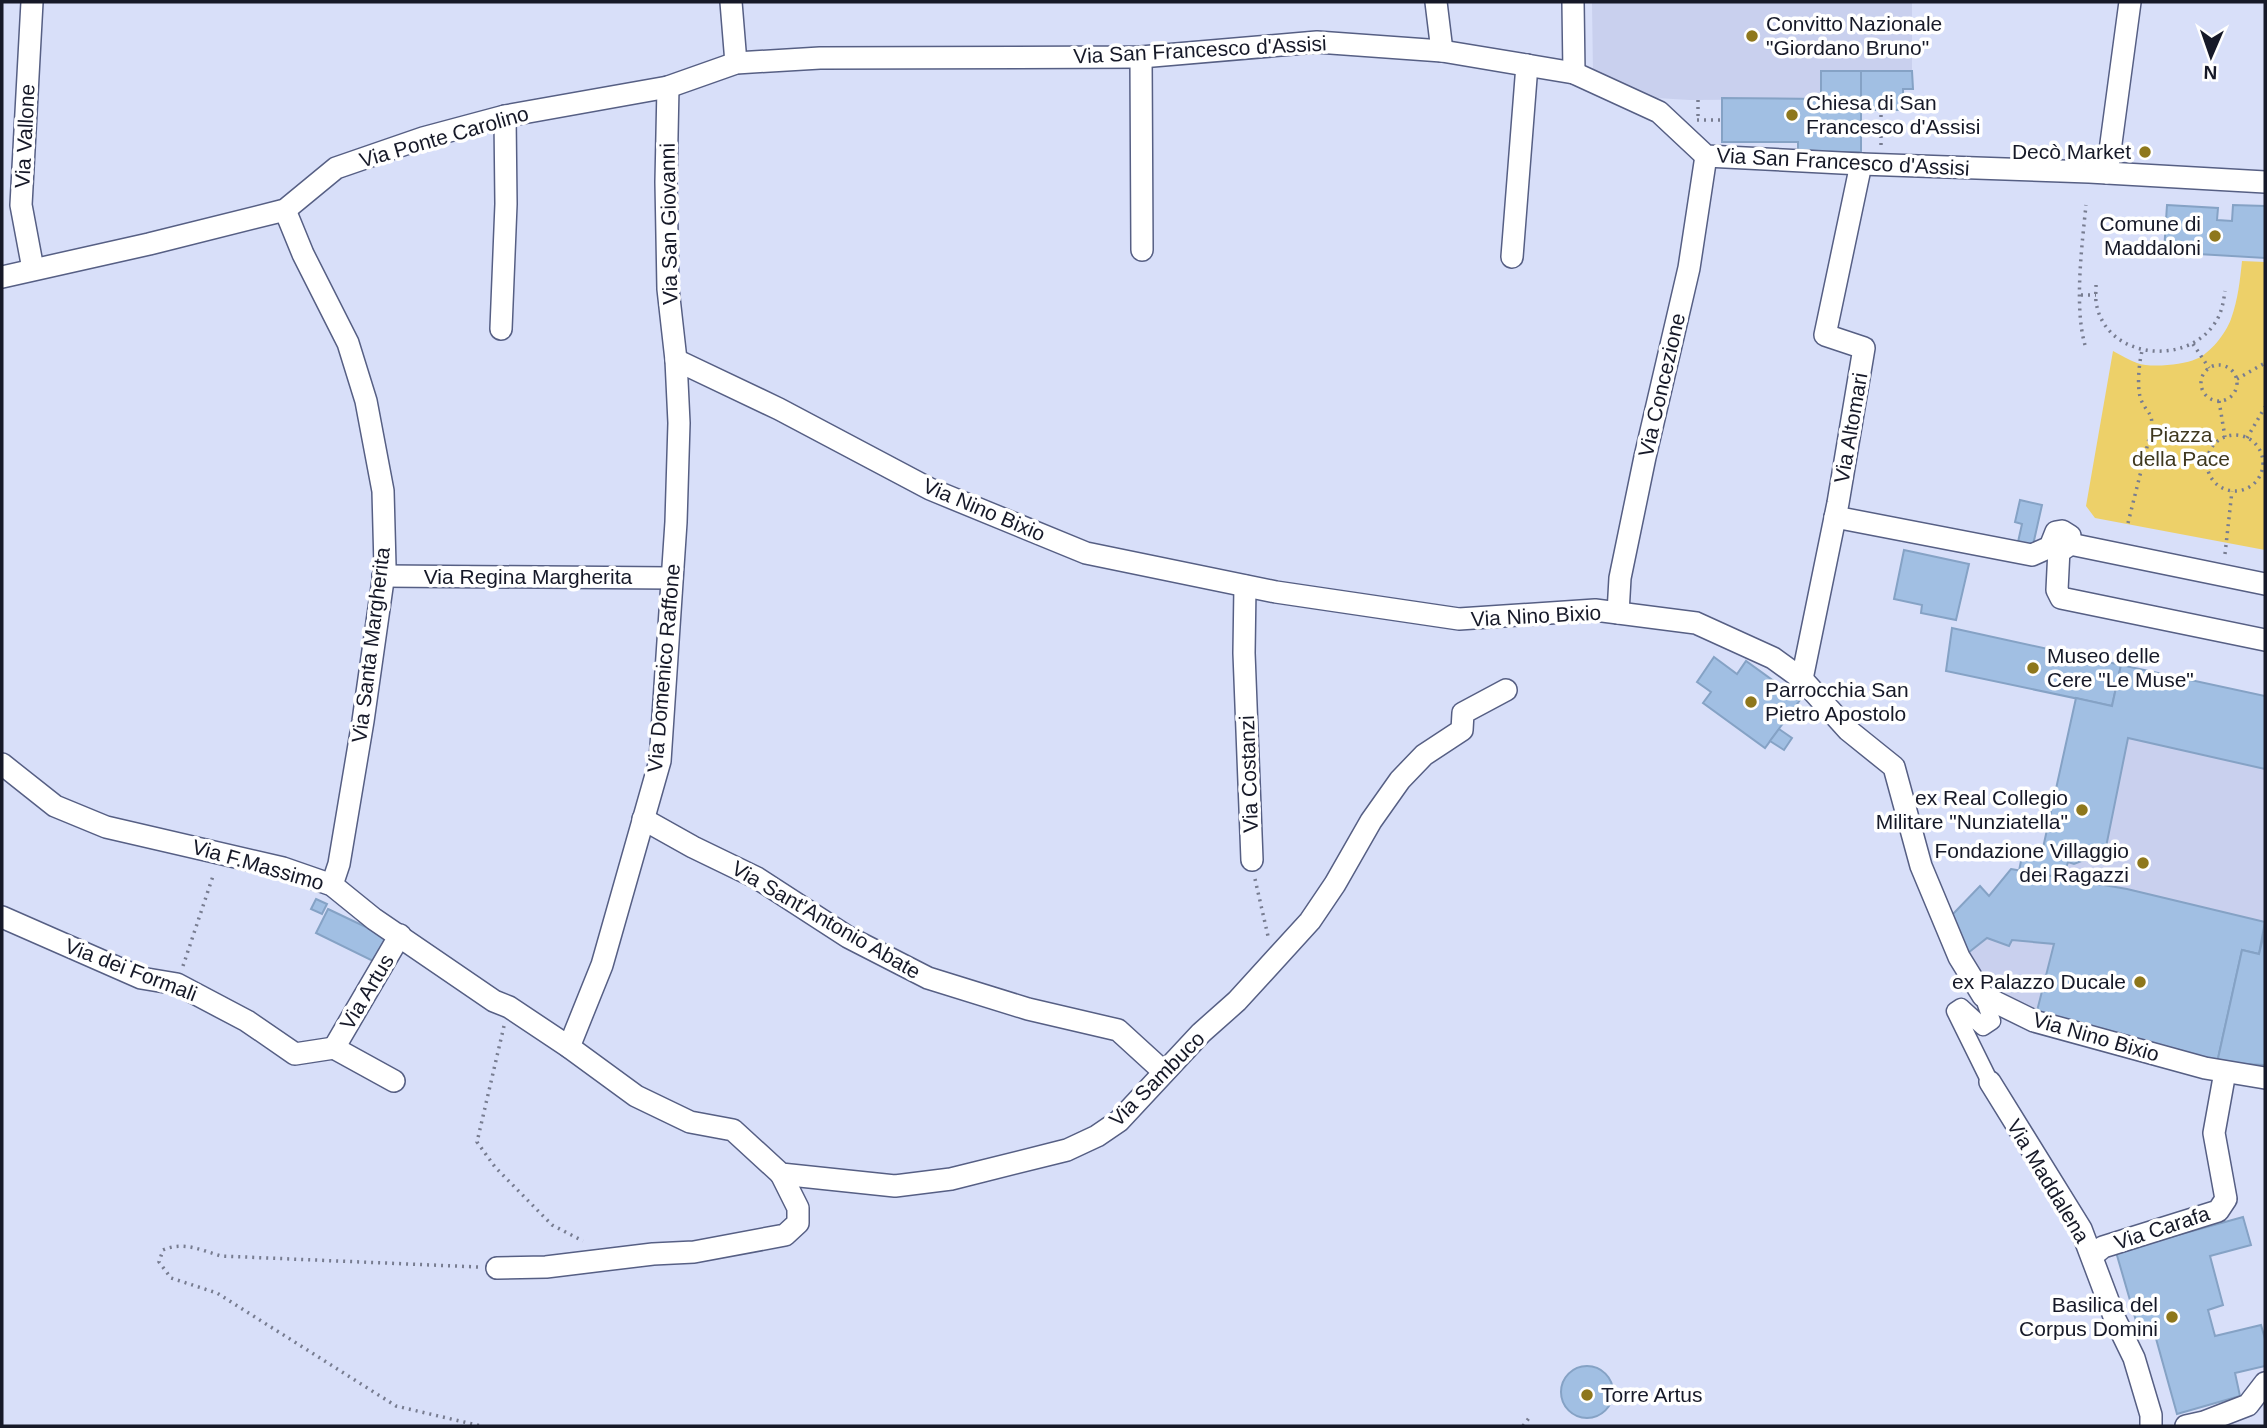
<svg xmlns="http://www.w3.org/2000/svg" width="2267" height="1428" viewBox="0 0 2267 1428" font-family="Arial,sans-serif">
	<rect width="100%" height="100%" fill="#d8dff9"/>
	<!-- built -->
	<g fill="#c9d0ee">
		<polygon points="1592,2 1912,2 1912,71 1821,71 1821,99 1690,100 1639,97 1593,74"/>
		<polygon points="2121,665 2265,696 2265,934 2259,954 2037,1011 1995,994 1978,973 1952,915 1980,886 1989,895 2011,869 2019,871 2023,851 2041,856 2115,689"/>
	</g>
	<!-- green -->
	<path fill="#edd069" d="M2242,261L2265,262V550L2095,518L2086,506L2113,351C2121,355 2129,360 2137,363C2150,368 2183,365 2196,359C2210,354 2226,333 2231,319C2238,300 2240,280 2242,261Z"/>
	<!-- building -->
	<g fill="#a1bfe3" stroke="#85a2c5" stroke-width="2">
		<polygon points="1821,71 1861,71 1861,152 1798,152 1798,142 1722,142 1722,98 1821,99"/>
		<polygon points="1861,71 1912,71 1913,89 1903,89 1903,110 1861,110"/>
		<polygon points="2167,205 2218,208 2217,220 2232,221 2233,205 2265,206 2265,258 2164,252"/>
		<polygon points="2020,500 2042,505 2033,545 2018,542 2022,524 2015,522"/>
		<polygon points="1904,550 1969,564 1956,620 1921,613 1922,605 1894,599"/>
		<polygon points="1952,628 2121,665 2112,706 1946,671"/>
		<polygon points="1714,657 1737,674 1746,661 1800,700 1765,748 1703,703 1711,692 1697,682"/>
		<polygon points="2121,665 2265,696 2265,769 2128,738 2105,852 2074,864 2068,862 2063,878 2019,871 2023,851 2041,857 2076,698 2112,706"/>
		<polygon points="1779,729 1792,738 1784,750 1770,741"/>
		<polygon points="2011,869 2127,889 2265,922 2259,954 2242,950 2217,1063 2037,1011 2054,944 2012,940 2009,946 1987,938 1968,953 1952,915 1980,886 1989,896"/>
		<polygon points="316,899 327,904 322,914 311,909"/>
		<polygon points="328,909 389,938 377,963 316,933"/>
		<polygon points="2264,934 2265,1065 2217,1063 2242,950 2259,954"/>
		<polygon points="2243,1217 2251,1245 2210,1256 2223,1305 2208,1310 2215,1336 2261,1325 2265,1339 2265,1366 2235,1373 2240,1396 2177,1414 2155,1335 2141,1338 2116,1252"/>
		<circle cx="1587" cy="1392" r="26"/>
	</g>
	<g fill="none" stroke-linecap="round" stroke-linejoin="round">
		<!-- pedestrian casing -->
		<g stroke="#565f84" stroke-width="19">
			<polyline id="pedestrian" points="1983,996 1992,1021 1983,1027 1961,1007 1955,1011 1990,1082"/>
		</g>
		<!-- minor casing -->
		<g stroke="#565f84" stroke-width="24">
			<g id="minor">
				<polyline points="32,2 21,205 33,269"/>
				<polyline points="731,2 736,63"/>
				<polyline points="1436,2 1442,51"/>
				<polyline points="1573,2 1574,73"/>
				<polyline points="1141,57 1142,250"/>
				<polyline points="2107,173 2130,2"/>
				<polyline points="285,210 303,254 348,343 366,401 383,491 385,566 363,721 339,864 332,885"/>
				<polyline points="1512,257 1527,65"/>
				<polyline points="2,277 149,244 285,210 336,168 423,138 505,116 668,87 736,63 820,58 1141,57 1317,42 1442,51 1574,73 1659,112 1706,156 1861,164 2089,172 2265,182"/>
				<polyline points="501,329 506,204 505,116"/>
				<polyline points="676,360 779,409 930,489 1086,553 1276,592 1459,619 1595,610 1696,623 1773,658 1802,679 1848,730 1894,767 1921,866 1959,957 1983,996 2034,1021 2205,1068 2265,1078"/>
				<polyline points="1835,517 2032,555 2050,547 2056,532 2062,531 2070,536 2070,544 2065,548 2059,549 2053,543"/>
				<polyline points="2070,544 2265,584"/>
				<polyline points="2059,549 2057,590 2061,598 2265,640"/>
				<polyline points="383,576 672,578"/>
				<polyline points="1245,586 1244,653 1252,860"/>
				<polyline points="1618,613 1620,578 1645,457 1689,268 1706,156"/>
				<polyline points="1802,679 1838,503 1864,348 1825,335 1861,164"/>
				<polyline points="2,764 55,806 106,827 283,868 332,885 374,919 494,1001 509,1007 569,1047 636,1096 690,1122 733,1130 781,1174 895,1186 951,1179 1067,1150 1097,1136 1119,1121 1201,1033 1237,1001 1310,921 1335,884 1371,821 1400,780 1424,755 1462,730 1463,713 1506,690"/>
				<polyline points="643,819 693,847 757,878 848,937 928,978 1028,1009 1118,1030 1164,1072"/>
				<polyline points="2,917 141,978 177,984 247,1021 295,1054 334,1048"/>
				<polyline points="569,1047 602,965 660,761 676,522 679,423 676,360 668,289 666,182 668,87"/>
				<polyline points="334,1048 400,935"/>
				<polyline points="334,1048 394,1081"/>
				<polyline points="1990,1082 2081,1229 2115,1319 2134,1358 2151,1415 2151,1426"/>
				<polyline points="2092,1256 2103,1247 2218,1211 2226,1199 2214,1133 2225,1072"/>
				<polyline points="497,1268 546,1267 653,1254 694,1252 785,1235 798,1223 798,1208 781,1174"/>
				<polyline points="2186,1426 2204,1422 2248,1405 2265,1383"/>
			</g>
		</g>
		<!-- path -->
		<g stroke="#777c90" stroke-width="3.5" stroke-dasharray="2 5" stroke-linecap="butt">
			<polyline points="1698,100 1698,120"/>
			<polyline points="1697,120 1722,120"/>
			<polyline points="1881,145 1881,110"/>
			<path d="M2096,285C2096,292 2095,301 2097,307C2109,358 2183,365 2212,327C2221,316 2223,305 2225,291"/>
			<polyline points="2081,295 2096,295"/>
			<polyline points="2193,344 2209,368"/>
			<path d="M2085,345C2074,307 2082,245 2086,205"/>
			<circle cx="2219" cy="383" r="18"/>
			<polyline points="2237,379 2265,363"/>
			<polyline points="2219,401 2225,437"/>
			<circle cx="2235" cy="463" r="28"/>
			<polyline points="2247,438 2265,407"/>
			<path d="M2128,523L2152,427C2152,412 2148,414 2142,402C2136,391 2139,363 2142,351"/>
			<polyline points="2225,554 2232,491"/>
			<polyline points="1255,879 1268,936"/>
			<polyline points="183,966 214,873"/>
			<polyline points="504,1026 477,1142 495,1167 552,1225 583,1241"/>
			<path d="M478,1267L221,1256C201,1250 183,1241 163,1250L159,1262L171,1278L217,1293L396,1406L481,1426"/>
			<polyline points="1523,1426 1529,1418"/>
		</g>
		<!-- pedestrian -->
		<use href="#pedestrian" stroke="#fff" stroke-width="16"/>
		<!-- minor -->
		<use href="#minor" stroke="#fff" stroke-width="21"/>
	</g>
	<!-- markers -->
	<g fill="#8e771c" stroke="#fff" stroke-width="2.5">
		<circle cx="1752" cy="36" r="7"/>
		<circle cx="1792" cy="115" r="7"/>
		<circle cx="2145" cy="152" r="7"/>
		<circle cx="2215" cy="236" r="7"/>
		<circle cx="2033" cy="668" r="7"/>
		<circle cx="1751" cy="702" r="7"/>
		<circle cx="2082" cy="810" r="7"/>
		<circle cx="2143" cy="863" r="7"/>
		<circle cx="2140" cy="982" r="7"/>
		<circle cx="2172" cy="1317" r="7"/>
		<circle cx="1587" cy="1395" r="7"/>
	</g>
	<g text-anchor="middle" stroke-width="7" stroke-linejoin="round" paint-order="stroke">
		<!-- poi labels -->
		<g font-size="21" fill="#161928" stroke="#fff" text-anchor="end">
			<text x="1766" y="31" text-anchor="start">Convitto Nazionale<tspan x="1766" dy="24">"Giordano Bruno"</tspan></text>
			<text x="1806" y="110" text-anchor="start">Chiesa di San<tspan x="1806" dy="24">Francesco d'Assisi</tspan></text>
			<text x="2131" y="159">Decò Market</text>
			<text x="2201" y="231">Comune di<tspan x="2201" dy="24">Maddaloni</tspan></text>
			<text x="2047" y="663" text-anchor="start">Museo delle<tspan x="2047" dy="24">Cere "Le Muse"</tspan></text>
			<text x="1765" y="697" text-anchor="start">Parrocchia San<tspan x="1765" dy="24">Pietro Apostolo</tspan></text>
			<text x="2068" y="805">ex Real Collegio<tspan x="2068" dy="24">Militare "Nunziatella"</tspan></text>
			<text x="2129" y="858">Fondazione Villaggio<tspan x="2129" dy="24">dei Ragazzi</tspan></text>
			<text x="2126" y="989">ex Palazzo Ducale</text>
			<text x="2158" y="1312">Basilica del<tspan x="2158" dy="24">Corpus Domini</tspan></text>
			<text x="1601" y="1402" text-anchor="start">Torre Artus</text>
		</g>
		<!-- street labels -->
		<g font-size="21" fill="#161928" stroke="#fff">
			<text transform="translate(1200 50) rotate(-3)" y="7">Via San Francesco d'Assisi</text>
			<text transform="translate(25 136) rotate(-87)" y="7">Via Vallone</text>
			<text transform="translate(444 137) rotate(-16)" y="7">Via Ponte Carolino</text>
			<text transform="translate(1843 162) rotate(3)" y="7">Via San Francesco d'Assisi</text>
			<text transform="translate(669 224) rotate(-91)" y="7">Via San Giovanni</text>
			<text transform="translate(1662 385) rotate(-77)" y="7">Via Concezione</text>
			<text transform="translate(1851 428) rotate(-80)" y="7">Via Altomari</text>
			<text transform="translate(984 510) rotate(23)" y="7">Via Nino Bixio</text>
			<text x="528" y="584">Via Regina Margherita</text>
			<text transform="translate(1536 616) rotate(-3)" y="7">Via Nino Bixio</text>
			<text transform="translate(371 645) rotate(-83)" y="7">Via Santa Margherita</text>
			<text transform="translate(664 668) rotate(-85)" y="7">Via Domenico Raffone</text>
			<text transform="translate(1249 774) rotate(-92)" y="7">Via Costanzi</text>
			<text transform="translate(258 865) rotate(16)" y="7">Via F.Massimo</text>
			<text transform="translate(826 920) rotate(30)" y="7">Via Sant'Antonio Abate</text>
			<text transform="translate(131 970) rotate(21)" y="7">Via dei Formali</text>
			<text transform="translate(367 992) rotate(-59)" y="7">Via Artus</text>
			<text transform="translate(2096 1037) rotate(16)" y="7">Via Nino Bixio</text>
			<text transform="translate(1157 1079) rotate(-45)" y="7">Via Sambuco</text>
			<text transform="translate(2048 1181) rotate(59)" y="7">Via Maddalena</text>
			<text transform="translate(2162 1228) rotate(-18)" y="7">Via Carafa</text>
		</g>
		<!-- park labels -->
		<g font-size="21" fill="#3f381f" stroke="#fff">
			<text x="2181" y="442">Piazza<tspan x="2181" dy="24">della Pace</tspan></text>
		</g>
	</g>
	<!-- border -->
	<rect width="2267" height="1428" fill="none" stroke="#161928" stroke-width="7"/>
	<!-- north arrow -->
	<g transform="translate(2211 56) rotate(182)" stroke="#ffffff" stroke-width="5" paint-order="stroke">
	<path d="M0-5L12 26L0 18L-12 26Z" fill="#161928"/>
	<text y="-10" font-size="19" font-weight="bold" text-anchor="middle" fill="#161928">N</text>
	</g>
</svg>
